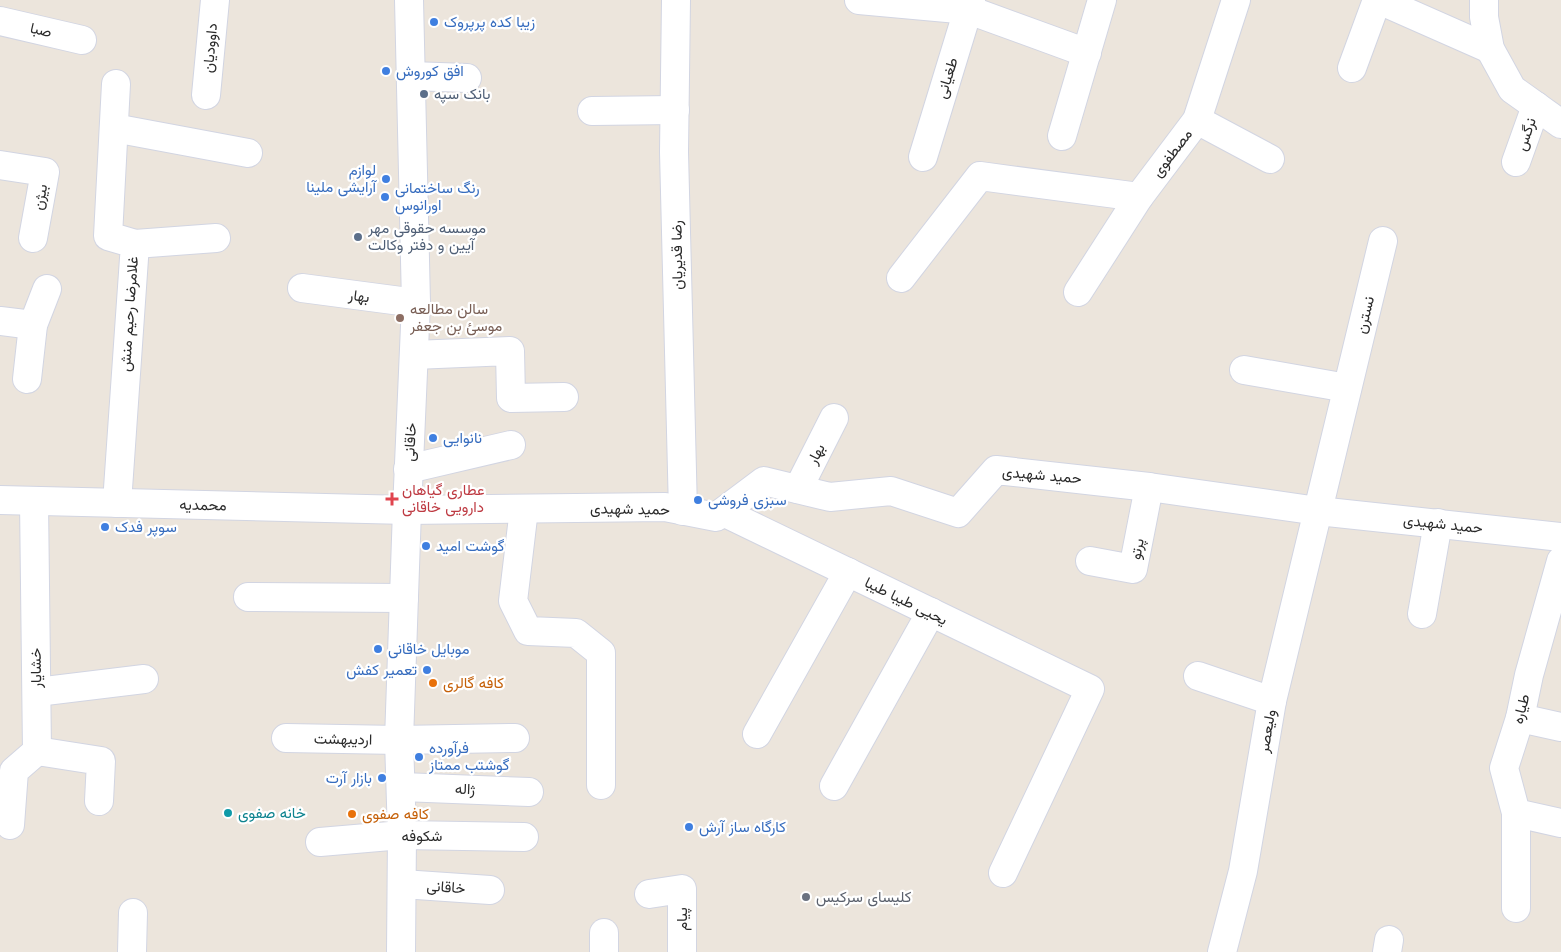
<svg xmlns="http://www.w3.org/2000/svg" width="1561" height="952" viewBox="0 0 1561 952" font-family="Jost,Vazirmatn,sans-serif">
	<rect width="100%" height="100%" fill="#ece5dc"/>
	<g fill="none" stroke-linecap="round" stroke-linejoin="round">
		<!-- minor casing -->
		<g stroke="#d2d5e2" stroke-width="30">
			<g id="minor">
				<polyline points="676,0 674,152 683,511"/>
				<polyline points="859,0 969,10 1087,53"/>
				<polyline points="1379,0 1490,49"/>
				<polyline points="1484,0 1484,17 1490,49 1512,89 1561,124"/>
				<polyline points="0,21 82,40"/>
				<polyline points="1352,68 1377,0"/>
				<polyline points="411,76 467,78"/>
				<polyline points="116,84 108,236 135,244 117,503"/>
				<polyline points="206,95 215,0"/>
				<polyline points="592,111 675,110"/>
				<polyline points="1197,120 1270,159"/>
				<polyline points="114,128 248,153"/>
				<polyline points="1062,136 1102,0"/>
				<polyline points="923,157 971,0"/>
				<polyline points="1516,162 1536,106"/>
				<polyline points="0,165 45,172 33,238"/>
				<polyline points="135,244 216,238"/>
				<polyline points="901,278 980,176 1139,197"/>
				<polyline points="302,288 416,303"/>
				<polyline points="1078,292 1139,197 1197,120 1236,0"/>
				<polyline points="0,321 33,325"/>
				<polyline points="414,355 510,351 511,398 564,397"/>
				<polyline points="1244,370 1347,388"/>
				<polyline points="27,379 33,325 47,289"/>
				<polyline points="408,469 511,445"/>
				<polyline points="798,489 834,418"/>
				<polyline points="0,500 407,510 665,507 716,517 764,481 830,497 891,491 958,513 996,470 1149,487 1318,511 1561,537"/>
				<polyline points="524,509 513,601 528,631 576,633 601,653 601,785"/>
				<polyline points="723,512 1090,689 1003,873"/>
				<polyline points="1090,561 1133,569 1149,487"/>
				<polyline points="1561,561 1529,675 1520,718 1504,768 1516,813 1561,823"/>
				<polyline points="248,597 404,598"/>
				<polyline points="1422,614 1438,523"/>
				<polyline points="1198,676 1272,701"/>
				<polyline points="37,692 144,679"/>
				<polyline points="1520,718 1561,727"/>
				<polyline points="757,734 848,572"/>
				<polyline points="286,738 399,740 515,738"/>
				<polyline points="37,751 101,761 99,801"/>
				<polyline points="834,786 931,612"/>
				<polyline points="402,787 529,792"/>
				<polyline points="10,825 14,771 37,751 34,501"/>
				<polyline points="320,842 402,835 524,837"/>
				<polyline points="402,884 490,890"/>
				<polyline points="649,894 682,889 682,952"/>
				<polyline points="1516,908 1516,813"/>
				<polyline points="604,933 604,952"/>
				<polyline points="132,952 133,913"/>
				<polyline points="401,952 402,835 399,740 407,510 416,303 409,0"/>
				<polyline points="1222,952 1243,871 1272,701 1383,241"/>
				<polyline points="1387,952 1389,940"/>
			</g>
		</g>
		<!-- minor -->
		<use href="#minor" stroke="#fff" stroke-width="28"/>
	</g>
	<!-- markers -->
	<g fill="#3f7fe0" stroke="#fff" stroke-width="2">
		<circle cx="434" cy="22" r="5"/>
		<circle cx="386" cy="71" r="5"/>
		<circle cx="386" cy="179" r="5"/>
		<circle cx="385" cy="197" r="5"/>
		<circle cx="433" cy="438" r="5"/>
		<circle cx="698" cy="500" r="5"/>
		<circle cx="105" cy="527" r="5"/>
		<circle cx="426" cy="546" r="5"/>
		<circle cx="378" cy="649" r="5"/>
		<circle cx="427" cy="670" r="5"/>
		<circle cx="419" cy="757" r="5"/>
		<circle cx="382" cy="778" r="5"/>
		<circle cx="689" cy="827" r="5"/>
	</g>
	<g fill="#5c6f8a" stroke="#fff" stroke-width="2">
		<circle cx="424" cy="94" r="5"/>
		<circle cx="358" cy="237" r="5"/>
	</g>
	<circle fill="#8d6e63" stroke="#fff" stroke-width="2" cx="400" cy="318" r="5"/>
	<path fill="#e0444e" stroke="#fff" stroke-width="2" d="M389.5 491.5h5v5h5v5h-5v5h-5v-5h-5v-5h5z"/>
	<g fill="#e8710a" stroke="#fff" stroke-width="2">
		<circle cx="433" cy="683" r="5"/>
		<circle cx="352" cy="814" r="5"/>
	</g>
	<circle fill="#0f9aa8" stroke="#fff" stroke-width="2" cx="228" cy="813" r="5"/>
	<circle fill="#6b7280" stroke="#fff" stroke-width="2" cx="806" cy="897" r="5"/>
	<g text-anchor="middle" stroke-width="4.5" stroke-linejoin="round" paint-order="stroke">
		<!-- shop labels -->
		<g font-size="15" fill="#366cbe" stroke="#fff" text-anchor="start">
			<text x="444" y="27">زیبا کده پرپروک</text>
			<text x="396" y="76">افق کوروش</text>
			<text x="376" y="175" text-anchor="end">لوازم<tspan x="376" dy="17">آرایشی ملینا</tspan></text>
			<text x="395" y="193">رنگ ساختمانی<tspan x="395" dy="17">اورانوس</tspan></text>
			<text x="443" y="443">نانوایی</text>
			<text x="708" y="505">سبزی فروشی</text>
			<text x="115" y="532">سوپر فدک</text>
			<text x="436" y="551">گوشت امید</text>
			<text x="388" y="654">موبایل خاقانی</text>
			<text x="417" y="675" text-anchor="end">تعمیر کفش</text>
			<text x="429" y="753">فرآورده<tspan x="429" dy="17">گوشتب ممتاز</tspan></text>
			<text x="372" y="783" text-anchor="end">بازار آرت</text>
			<text x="699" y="832">کارگاه ساز آرش</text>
		</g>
		<!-- street labels -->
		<g font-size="15" fill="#2a2a2a" stroke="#fff">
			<text transform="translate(41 30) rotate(13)" y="5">صبا</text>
			<text transform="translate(210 48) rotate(-85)" y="5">داوودیان</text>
			<text transform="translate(947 78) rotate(-73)" y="5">طغیانی</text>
			<text transform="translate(1526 134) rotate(-71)" y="5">نرگس</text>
			<text transform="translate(1172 153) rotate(-53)" y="5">مصطفوی</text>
			<text transform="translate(40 197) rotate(-79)" y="5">بیژن</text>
			<text transform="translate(677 255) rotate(-91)" y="5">رضا قدیریان</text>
			<text transform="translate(359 296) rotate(7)" y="5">بهار</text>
			<text transform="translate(129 314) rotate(-86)" y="5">غلامرضا رحیم منش</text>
			<text transform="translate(1365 315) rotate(-77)" y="5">نسترن</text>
			<text transform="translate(410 442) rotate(-87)" y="5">خاقانی</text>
			<text transform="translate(816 454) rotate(-63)" y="5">بهار</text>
			<text transform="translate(1042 475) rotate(5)" y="5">حمید شهیدی</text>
			<text transform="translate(203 505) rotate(1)" y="5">محمدیه</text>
			<text transform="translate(630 509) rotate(1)" y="5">حمید شهیدی</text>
			<text transform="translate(1443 524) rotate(6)" y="5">حمید شهیدی</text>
			<text transform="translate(1137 549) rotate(-79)" y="5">پرتو</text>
			<text transform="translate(906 601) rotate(26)" y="5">یحیی طیبا طیبا</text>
			<text transform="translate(36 668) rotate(-91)" y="5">خشایار</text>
			<text transform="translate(1521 709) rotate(-76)" y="5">طیاره</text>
			<text transform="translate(1267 731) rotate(-80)" y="5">ولیعصر</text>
			<text transform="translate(343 739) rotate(1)" y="5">اردیبهشت</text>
			<text transform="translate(465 789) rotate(2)" y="5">ژاله</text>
			<text x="422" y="841">شکوفه</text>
			<text transform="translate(446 887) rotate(4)" y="5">خاقانی</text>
			<text transform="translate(682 919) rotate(-90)" y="5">پیام</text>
		</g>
		<!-- service labels -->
		<g font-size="15" fill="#4e5e75" stroke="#fff" text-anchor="start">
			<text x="434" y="99">بانک سپه</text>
			<text x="368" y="233">موسسه حقوقی مهر<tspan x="368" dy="17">آیین و دفتر وکالت</tspan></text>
		</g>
		<!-- education labels -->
		<g font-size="15" fill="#785e54" stroke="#fff" text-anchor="start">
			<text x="410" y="314">سالن مطالعه<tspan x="410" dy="17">موسئ بن جعفر</tspan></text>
		</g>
		<!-- health labels -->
		<g font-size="15" fill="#be3a42" stroke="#fff" text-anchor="start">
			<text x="402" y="495">عطاری گیاهان<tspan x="402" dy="17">دارویی خاقانی</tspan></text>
		</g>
		<!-- food labels -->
		<g font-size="15" fill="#c56008" stroke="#fff" text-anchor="start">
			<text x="443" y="688">کافه گالری</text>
			<text x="362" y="819">کافه صفوی</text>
		</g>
		<!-- culture labels -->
		<g font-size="15" fill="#0d838f" stroke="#fff" text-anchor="start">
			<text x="238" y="818">خانه صفوی</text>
		</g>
		<!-- worship labels -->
		<g font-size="15" fill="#5b616d" stroke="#fff" text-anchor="start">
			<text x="816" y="902">کلیسای سرکیس</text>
		</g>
	</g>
</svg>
